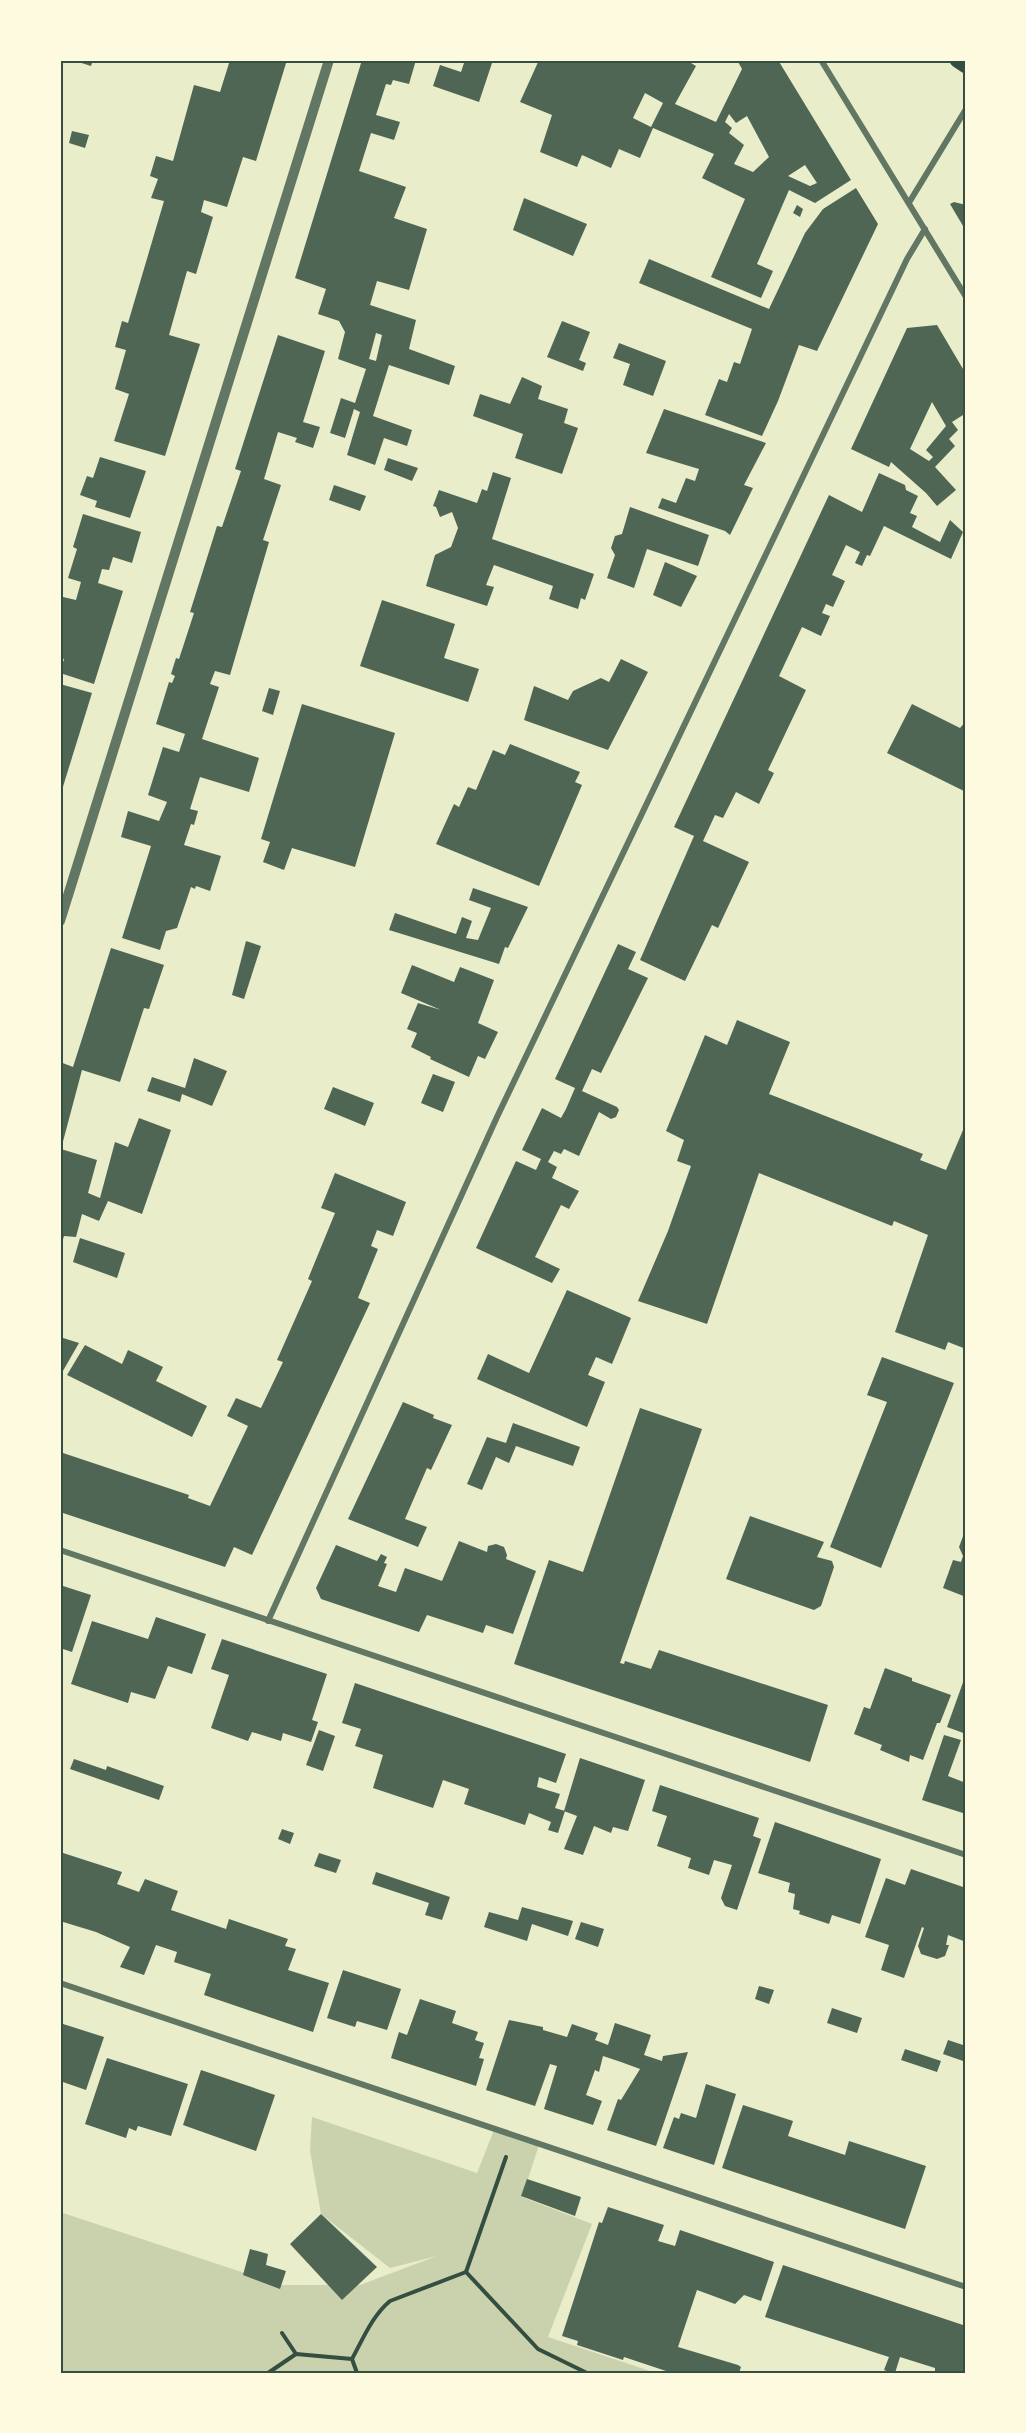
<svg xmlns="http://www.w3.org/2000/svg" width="1026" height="2433" viewBox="0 0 1026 2433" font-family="'Exo 2',sans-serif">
	<rect width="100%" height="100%" fill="#e9edc9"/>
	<!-- green -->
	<polygon fill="#cad2ad" points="312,2117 477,2173 494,2130 539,2145 522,2197 592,2224 548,2337 656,2373 60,2373 60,2212 281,2285 360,2285 437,2256 390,2268 321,2214 310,2151"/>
	<!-- building -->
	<g fill="#4f6655" fill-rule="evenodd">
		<polygon points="72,60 93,60 91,66"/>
		<polygon points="230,60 287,60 256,161 243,157 227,207 204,200 201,212 213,217 196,274 187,271 169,335 200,344 165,456 114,441 129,394 115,389 126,350 115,347 122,321 128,323 164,201 151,198 158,179 150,176 156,156 173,161 194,85 220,92"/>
		<path d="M362,60H416L409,84L393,80L391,85L386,84L376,115L400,122L394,140L371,133L359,171L406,187L394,218L427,229L409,290L377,281L370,305L416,320L409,349L455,366L449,385L389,365L373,416L412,430L407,446L384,438L375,465L347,455L360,412L354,409L345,438L330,433L341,398L355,403L366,369L338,359L345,332L339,321L318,314L326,289L295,278ZM376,333L382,335L376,361L369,359Z"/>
		<polygon points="465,60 493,60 479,102 433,86 440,65 461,72"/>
		<path d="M539,60H686L696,66L675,104L716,122L742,69L737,60H778L851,180L815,203L789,190L757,264L773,271L761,298L711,277L745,199L702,178L714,154L653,128L640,158L619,149L611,168L582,155L577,167L540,152L552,115L520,102ZM645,93L663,103L651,127L633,118ZM729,114L736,123L747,116L769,157L753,172L734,164L744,145L729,133L732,128L725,122ZM805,165L817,183L810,186L788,176Z"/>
		<polygon points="72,131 89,135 85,148 69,143"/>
		<polygon points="856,188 878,224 817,351 799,345 778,401 762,436 705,415 719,379 727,382 734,362 740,364 752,329 639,283 649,259 769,309 805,233 823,209"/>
		<polygon points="524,198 587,224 573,256 513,230"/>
		<polygon points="954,202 966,205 966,231 950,204"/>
		<polygon points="797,205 803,209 800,217 793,213"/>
		<polygon points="562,321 590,332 579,360 586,363 583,371 547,357"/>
		<path d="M937,325L966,374V421L963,415L952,422L958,430L949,439L955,446L935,467L956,490L937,506L926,493L891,462L889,467L851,449L907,328ZM932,402L946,426L926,450L933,457L929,461L910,449Z"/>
		<polygon points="278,335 325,351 303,422 320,427 313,448 295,442 297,438 278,432 264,479 281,485 263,540 269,542 230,675 215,671 210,684 219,687 202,739 259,758 249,792 200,777 190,809 198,811 194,825 191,824 184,845 221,856 210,891 196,886 195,889 191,887 177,928 166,931 160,950 122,938 151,846 121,837 128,811 159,821 167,802 148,795 163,747 179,752 185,734 156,724 169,682 172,683 175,676 171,674 176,658 179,659 194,613 190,612 217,526 222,527 241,471 235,469"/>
		<polygon points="619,343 666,361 653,396 623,385 630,364 613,358"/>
		<polygon points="522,377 542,386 538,399 568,409 564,423 578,428 562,474 515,458 523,434 473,416 480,394 510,404"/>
		<polygon points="664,409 766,443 744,485 753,488 730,535 725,531 658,508 662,498 676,503 686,478 695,481 699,469 646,453"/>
		<polygon points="100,457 146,471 130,518 95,507 97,501 80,495 87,476 93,478"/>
		<polygon points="388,458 418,468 412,481 384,470"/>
		<polygon points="493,472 511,478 492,539 594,574 585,600 581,598 578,609 549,599 553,586 494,565 486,585 494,587 487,606 426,586 435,555 451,547 458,528 452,512 440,517 436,507 433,506 439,490 477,503 482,489 487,491"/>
		<polygon points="879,473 905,485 906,490 918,496 910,513 917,516 912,527 940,542 950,520 963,532 951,559 884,526 870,556 867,555 862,566 855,563 860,552 846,545 832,575 845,581 833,607 826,604 822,613 830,616 821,636 802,627 779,676 806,690 768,770 774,773 759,804 736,792 723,818 715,815 703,841 749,862 718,928 712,925 685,981 640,960 694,836 674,827 829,495 862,512"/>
		<polygon points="334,485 366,496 360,511 329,500"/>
		<polygon points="630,507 709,535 698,566 647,549 634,588 607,578 615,555 611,548 615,536 622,534"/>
		<polygon points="83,514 141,532 132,563 113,557 109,570 102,569 98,583 123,591 94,684 60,673 64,659 60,657 60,606 63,597 76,600 81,582 68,578 77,549 73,547"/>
		<polygon points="665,562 697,576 681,607 653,595"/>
		<polygon points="382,600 455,624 444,658 479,669 468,702 360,666"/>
		<polygon points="621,659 648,672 608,750 524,720 534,686 568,700 573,691 601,678 609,682"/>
		<polygon points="60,684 92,693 61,793 60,793"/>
		<polygon points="269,688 280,691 273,715 262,711"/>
		<polygon points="302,704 395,733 355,867 292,848 284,870 263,862 270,842 261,839"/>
		<polygon points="912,704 960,728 966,721 966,792 887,753"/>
		<polygon points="510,744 580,772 575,782 582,785 539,886 436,844 454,804 459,807 468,787 476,790 493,750 505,755"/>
		<polygon points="473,888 528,907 508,948 505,947 499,964 389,930 395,913 456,934 462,917 472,921 466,938 478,940 491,908 469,900"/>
		<polygon points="246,941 261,946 244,999 232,995"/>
		<polygon points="618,944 636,952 628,969 648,978 601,1073 592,1069 582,1091 617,1107 619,1110 616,1117 611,1119 599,1112 579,1156 564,1149 561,1154 554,1151 548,1162 557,1167 552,1178 579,1191 569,1209 561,1205 535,1257 560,1269 552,1283 476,1248 516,1161 536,1170 541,1159 522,1150 542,1108 561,1118 566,1109 575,1088 555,1079"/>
		<polygon points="111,948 164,965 149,1009 144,1008 120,1082 82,1070 61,1149 97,1160 88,1193 100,1198 115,1142 128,1147 139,1118 171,1130 142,1214 108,1201 99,1221 82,1214 76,1237 64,1236 60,1249 60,1062 73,1067"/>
		<polygon points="412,965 454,982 460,967 494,980 478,1023 498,1032 485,1059 478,1056 469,1077 430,1059 431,1057 411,1047 417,1033 407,1029 418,1003 441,1010 401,993"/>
		<polygon points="737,1020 790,1042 769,1094 923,1154 920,1160 946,1170 966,1123 966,1349 948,1342 945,1350 895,1332 928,1235 894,1221 892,1226 759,1173 707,1324 638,1301 668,1231 691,1166 677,1161 684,1140 666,1131 705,1035 727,1045"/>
		<polygon points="194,1058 227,1071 212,1106 182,1094 180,1102 147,1091 152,1077 185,1088"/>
		<polygon points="433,1074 455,1082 443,1112 421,1103"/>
		<polygon points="333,1087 374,1103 365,1126 324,1109"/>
		<polygon points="335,1173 406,1202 393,1236 377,1230 371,1246 378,1249 358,1298 370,1303 252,1555 234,1547 225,1567 60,1512 60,1452 189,1495 188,1498 210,1506 248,1426 227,1416 236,1398 261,1408 283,1362 277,1360 312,1281 308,1279 335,1213 321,1208"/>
		<polygon points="80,1238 125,1253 117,1278 73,1262"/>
		<polygon points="567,1290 631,1318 612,1364 596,1357 588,1375 605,1382 587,1427 477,1379 488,1354 529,1373"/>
		<polygon points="60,1337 79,1343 60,1376"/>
		<polygon points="85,1345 122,1364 128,1350 163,1367 156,1381 207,1406 192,1437 67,1375"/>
		<polygon points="882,1357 954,1383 881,1568 830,1547 887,1402 867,1395"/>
		<polygon points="403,1402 434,1415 433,1418 452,1425 431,1470 427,1468 405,1519 427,1527 418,1547 348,1519"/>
		<polygon points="640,1408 702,1429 620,1663 624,1664 625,1661 651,1669 659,1650 828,1705 810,1762 514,1664 549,1560 583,1572"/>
		<polygon points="513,1423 580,1447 573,1466 516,1446 509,1463 496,1457 482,1490 467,1484 487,1437 506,1443"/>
		<polygon points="750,1516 824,1542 817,1557 832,1561 834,1567 821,1606 814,1610 726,1579"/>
		<polygon points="966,1528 966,1597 943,1588 953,1560 961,1562 963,1556 959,1547"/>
		<polygon points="459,1541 487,1552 488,1546 496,1544 504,1547 507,1555 506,1559 536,1571 513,1634 486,1625 483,1633 427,1615 419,1632 321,1599 316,1588 336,1545 377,1561 381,1554 387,1557 384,1563 387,1564 378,1586 396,1592 405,1568 442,1581"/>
		<polygon points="60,1585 91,1595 72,1652 60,1648"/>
		<polygon points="156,1617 206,1634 192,1674 168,1666 155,1699 131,1692 128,1703 71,1684 92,1621 148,1639"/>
		<polygon points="222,1639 327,1674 312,1720 318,1722 311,1742 283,1733 281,1741 252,1732 248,1741 211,1728 229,1675 211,1669"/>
		<polygon points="885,1668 912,1678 912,1681 951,1695 940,1723 937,1723 923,1760 910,1755 909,1762 880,1750 882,1745 854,1734 864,1707 870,1709"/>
		<polygon points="966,1674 966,1734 947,1727"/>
		<polygon points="355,1683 566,1754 556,1783 539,1777 537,1787 560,1794 555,1808 565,1811 558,1833 548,1830 551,1822 529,1813 525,1825 464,1804 469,1789 443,1780 433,1808 373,1788 383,1755 355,1746 361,1729 342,1723"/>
		<polygon points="319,1730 335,1736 323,1771 306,1765"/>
		<polygon points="944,1735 961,1740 948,1776 966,1783 966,1814 922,1800"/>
		<polygon points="580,1758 645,1780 628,1831 613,1827 611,1833 594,1826 583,1855 564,1849 577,1816 564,1811"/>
		<polygon points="74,1759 106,1770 107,1766 164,1786 159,1800 70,1769"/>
		<polygon points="660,1785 759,1818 753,1836 761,1839 737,1910 725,1906 721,1898 732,1865 714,1860 709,1875 688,1868 691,1858 657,1846 667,1816 652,1811"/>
		<polygon points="775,1822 881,1859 860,1924 832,1915 829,1924 799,1914 800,1911 793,1909 795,1894 788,1892 790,1883 758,1873"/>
		<polygon points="282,1829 294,1833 290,1844 278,1839"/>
		<polygon points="60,1852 122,1872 117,1884 139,1892 145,1879 178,1891 171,1910 226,1929 229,1919 288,1939 285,1946 296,1949 288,1970 329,1983 313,2032 204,1995 211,1974 174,1962 177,1952 156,1945 144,1975 120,1967 130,1947 96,1932 60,1921"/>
		<polygon points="319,1853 341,1860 336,1873 314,1866"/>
		<polygon points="911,1869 966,1888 966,1942 948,1935 946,1945 949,1945 945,1956 937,1959 921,1954 918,1946 924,1928 922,1927 904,1978 881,1970 889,1945 865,1937 886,1878 905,1885"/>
		<polygon points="376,1872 450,1897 442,1920 425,1915 429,1903 372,1884"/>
		<polygon points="522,1907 573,1921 568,1936 532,1924 527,1941 484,1927 489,1912 518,1920"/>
		<polygon points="581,1922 604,1929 598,1947 575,1939"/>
		<polygon points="343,1970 401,1989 387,2030 357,2021 355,2027 327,2018"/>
		<polygon points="759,1986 774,1990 769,2004 755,1999"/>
		<polygon points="420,1999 456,2011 452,2023 478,2032 475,2040 484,2043 479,2058 484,2059 476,2086 391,2058 399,2032 407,2035"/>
		<polygon points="832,2008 862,2018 857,2033 827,2023"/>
		<polygon points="509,2020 543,2027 543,2030 567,2037 572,2024 598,2033 595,2040 608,2045 615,2023 651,2035 644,2055 662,2061 663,2056 688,2052 656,2146 607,2130 618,2099 621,2100 640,2069 621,2062 603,2056 599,2072 595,2070 586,2095 602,2101 593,2125 544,2109 557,2066 550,2064 535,2106 486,2090"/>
		<polygon points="60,2023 104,2037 86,2090 60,2081"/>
		<polygon points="948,2040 966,2046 966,2062 943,2054"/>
		<polygon points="905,2049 941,2061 937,2072 901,2060"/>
		<polygon points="107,2058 188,2084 171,2136 138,2126 136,2131 129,2128 126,2138 85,2124"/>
		<polygon points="201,2070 275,2095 256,2151 183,2125"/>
		<polygon points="706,2084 736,2094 714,2165 663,2148 674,2117 679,2119 681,2113 696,2118"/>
		<polygon points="743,2105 793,2121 788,2136 845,2155 849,2141 926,2166 905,2229 722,2168"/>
		<polygon points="527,2179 581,2197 575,2216 521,2196"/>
		<polygon points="608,2207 664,2225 658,2241 675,2246 680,2230 774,2262 761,2301 744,2295 735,2304 697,2290 678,2347 738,2365 741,2367 739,2373 672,2373 624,2357 623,2360 577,2345 578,2341 562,2336 599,2222 602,2223"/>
		<polygon points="321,2214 377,2267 342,2300 290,2244"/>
		<polygon points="250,2249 268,2254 266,2265 286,2271 280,2289 243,2275"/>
		<polygon points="783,2265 966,2326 966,2373 942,2373 935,2371 935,2368 900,2357 895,2373 892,2373 884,2370 889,2357 765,2317"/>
	</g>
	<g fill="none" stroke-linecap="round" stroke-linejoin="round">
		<!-- path -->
		<g stroke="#344e41" stroke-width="4">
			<polyline points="466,2272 538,2349 587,2373"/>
			<polyline points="466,2272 506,2157"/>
			<polyline points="282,2333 296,2354"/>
			<polyline points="268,2373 296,2354 352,2359"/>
			<path d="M357,2373L352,2359C363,2339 372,2316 390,2301L466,2272"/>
		</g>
		<!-- minor -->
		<g stroke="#617663" stroke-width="6">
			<polyline points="821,60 966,297"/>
			<polyline points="910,201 966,109"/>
			<polyline points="60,1550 966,1855"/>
			<polyline points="268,1621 497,1117 907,259 925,229"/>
			<polyline points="60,1983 966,2287"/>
		</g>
		<!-- tertiary -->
		<polyline stroke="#617663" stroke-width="10" points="60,921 329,60"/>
		<!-- primary -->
		<polyline stroke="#344e41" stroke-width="15" points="957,60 966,66"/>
	</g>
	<!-- border -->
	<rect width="1026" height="2433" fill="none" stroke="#fefae0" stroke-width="123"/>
	<rect x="62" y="62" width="902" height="2310" fill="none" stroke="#344e41" stroke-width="2"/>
</svg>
